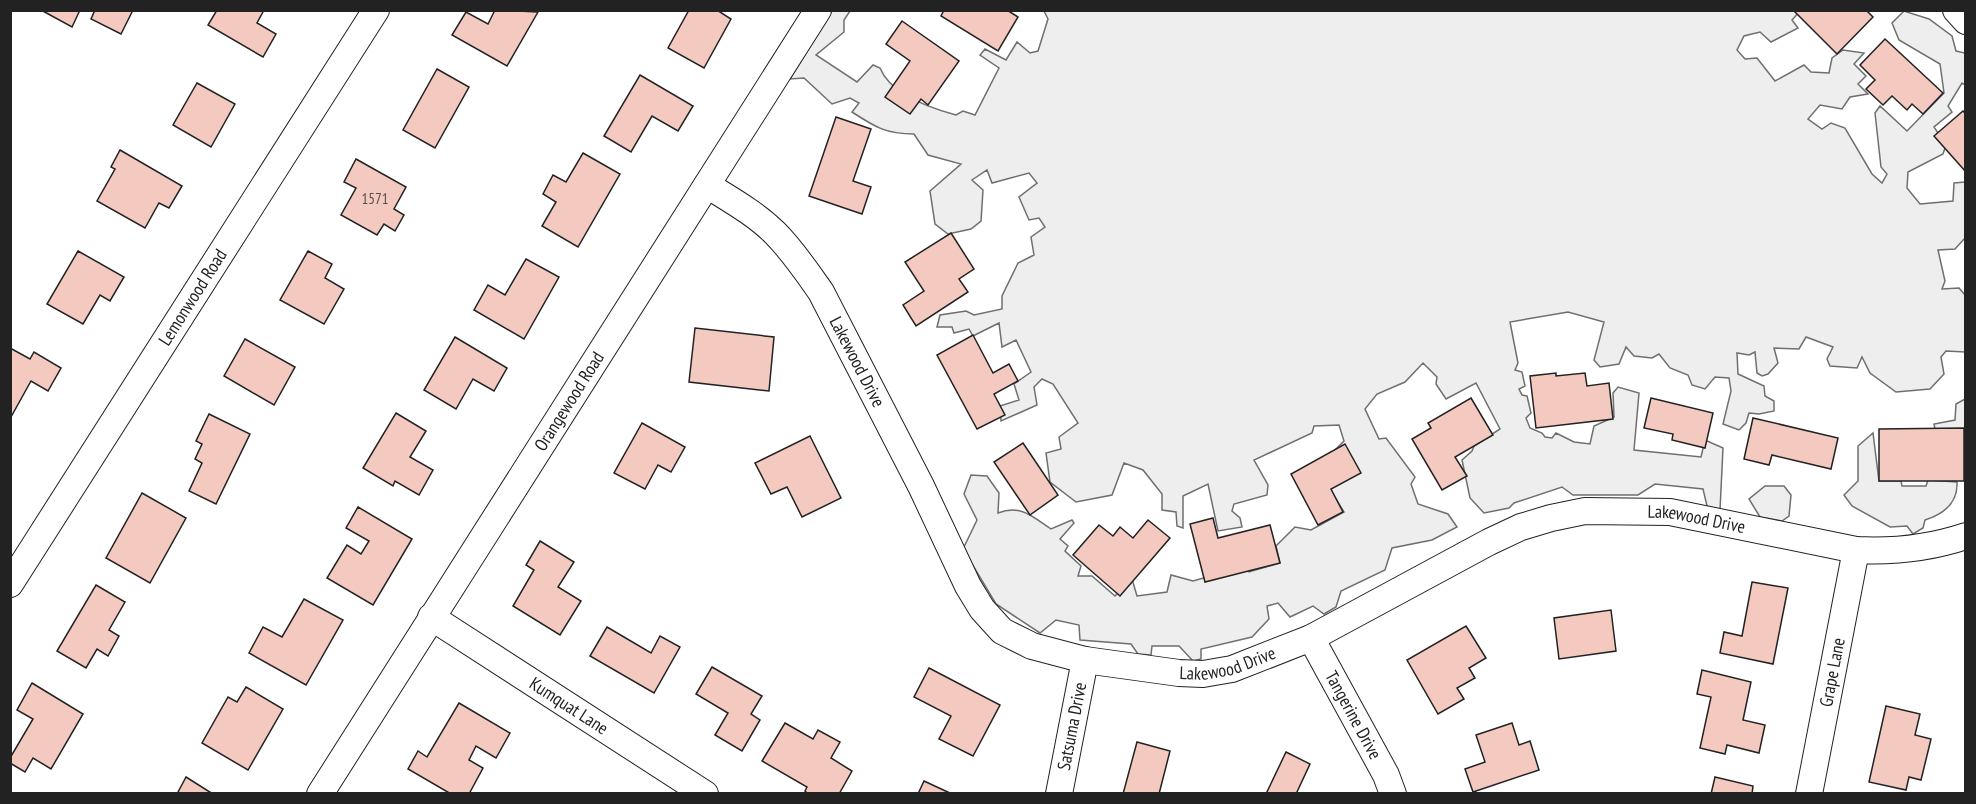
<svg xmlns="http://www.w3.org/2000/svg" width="1976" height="804" viewBox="0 0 1976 804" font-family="'PT Sans Narrow',sans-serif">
	<rect width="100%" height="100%" fill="#fff"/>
	<!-- green -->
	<g fill="#eee" stroke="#6f6f6f" stroke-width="1.5">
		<path d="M832,11H850L844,20V32L816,55L857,82L873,65L880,68C891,95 930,108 956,115L963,111L975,115L999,68L980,55L985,49L1006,60L1017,42L1030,53L1038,51L1048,19L1044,11H1800L1792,20L1798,28L1771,42L1760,32L1744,36L1737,50L1745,59L1757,58L1775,81L1804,65L1811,72L1829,73L1832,58L1843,50L1864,53L1854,64L1866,76L1858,84L1868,94L1850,97L1842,109L1820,105L1808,119L1822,129L1831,123L1845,128L1872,174L1882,183L1887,174L1881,167L1875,113L1880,106L1907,131L1944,93L1940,64L1899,40L1892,23L1904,11L1929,19L1952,36L1956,51L1965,53V85L1962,83L1948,106L1952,112L1934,127L1946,145L1943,154L1908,172L1907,188L1920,204L1953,201L1954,183L1965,182V238L1955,249L1938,250L1945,281L1942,289L1959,288L1965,295V352L1946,351L1941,357L1944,374L1930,389L1896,392L1870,373L1862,357L1857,368L1830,366L1827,359L1833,347L1806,337L1799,349L1774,348L1778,363L1768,374L1762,376L1757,373L1755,352L1749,355L1737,353L1738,374L1764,386L1765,396L1774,401V411L1759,414L1749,413L1746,423L1739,430L1723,424L1731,391L1729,378L1715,377L1705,389L1692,385L1688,375L1670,368L1659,354L1652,358L1634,356L1626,347L1619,364L1600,367L1594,360L1604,322L1568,312L1510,322L1518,363L1515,370L1522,372L1525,386L1519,389L1522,395L1527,396L1531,413L1526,418L1530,428L1542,433L1545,437L1552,438L1556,433L1574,442L1590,444L1594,426L1614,417L1613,393L1618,387L1639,393L1634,450L1701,457L1705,440L1723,448L1720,510L1707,506L1703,489L1655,484L1638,495H1573L1562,487L1514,503L1509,508L1484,513L1470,498L1462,460L1472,451L1474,446L1500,429L1476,383L1446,399L1436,384L1437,377L1423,363L1405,382L1377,394L1365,409L1379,439L1386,438L1415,477L1411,484L1418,504L1448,514L1457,527L1432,540L1392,548L1385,570L1341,591L1336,607L1324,614L1313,606L1290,617L1278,603L1267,606L1269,619L1252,637L1201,649V659L1193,661L1179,646H1152L1151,655L1138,654L1131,644L1080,640L1079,625L1056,620L1040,633L996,604L963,549L977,520L964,494L971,475L987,476L999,493L998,513C1021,504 1033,517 1051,529L1072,520L1074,523L1060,539L1068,546L1065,551L1081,566L1078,576H1092L1115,596L1132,579L1137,596L1167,592L1171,575L1193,581L1245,566L1249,572L1280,563L1276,546L1295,527L1311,530L1344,512L1329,488L1331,454L1344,441L1339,425L1314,426L1312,433L1254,460L1268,485L1267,495L1234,504L1232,511L1240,518L1242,527L1218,531L1208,484L1183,496V528L1177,526L1176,512L1162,510V494L1143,470L1124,463L1112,495L1076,502L1050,482L1046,453L1061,449L1059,437L1078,423L1053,384L1042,379L1034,387L1037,405L1001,421L1000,406L1019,400L1014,384L1031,372L1016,340L1002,347L999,323L973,336L969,329L954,333L952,327H937L940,315L966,311L974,315L1002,309V296L1018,263L1034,255L1031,237L1045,227L1039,218L1029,220L1019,197L1037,183L1029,173L992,183L987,170L972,180L983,190L981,221L971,229L948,234L935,224L930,191L961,164L928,155L914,134C886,134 875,127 852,112L859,103L850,98L832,104L804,78L790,79Z"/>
		<polygon points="1965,399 1965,467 1962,439 1937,440 1934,424 1955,420 1956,404"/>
		<path d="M1873,433L1879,481H1901L1902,486H1926L1928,480L1957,482C1958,503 1944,514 1925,520L1923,528L1913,534L1907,526L1890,527L1852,506L1844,495L1858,481V446Z"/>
		<polygon points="1765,486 1784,486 1791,495 1789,516 1782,521 1760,517 1749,499"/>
	</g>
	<!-- building -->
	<g fill="#f3c9c0" stroke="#222" stroke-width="1.5">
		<polygon points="41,10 80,10 72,27"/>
		<polygon points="95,10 133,10 121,34 91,19"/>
		<polygon points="217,10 264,10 257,23 276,34 263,57 208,25"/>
		<polygon points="495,10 538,12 507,66 452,35 466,12 488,24"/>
		<polygon points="689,10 717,10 731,19 704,68 668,48"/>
		<polygon points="944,10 1007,10 1018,17 998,51 941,16"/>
		<polygon points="1793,10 1866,10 1873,17 1837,54"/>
		<polygon points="902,21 959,61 928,105 921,99 910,114 885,97 910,61 886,44"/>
		<polygon points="1885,39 1943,93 1923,114 1912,104 1907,110 1892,96 1883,105 1866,89 1875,80 1860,65"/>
		<polygon points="437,69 469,87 435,148 403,130"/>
		<polygon points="640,75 693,106 678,131 652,116 631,152 604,136"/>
		<polygon points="197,83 235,104 211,147 173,125"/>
		<polygon points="1963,111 1966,114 1966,172 1934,136"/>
		<polygon points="836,117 871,129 853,181 871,187 862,214 809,196"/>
		<polygon points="120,150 182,186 169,208 159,203 145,228 97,201 115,169 111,167"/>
		<polygon points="583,153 620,174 578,247 542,226 556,202 543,194 553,175 566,182"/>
		<polygon points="356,159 406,187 394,209 404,215 395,231 384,224 377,235 341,215 356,188 344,182"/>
		<polygon points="951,233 974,269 959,279 968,292 916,326 903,305 924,291 905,262"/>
		<polygon points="78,251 124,277 110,301 100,295 83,324 47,304"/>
		<polygon points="308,251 332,264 325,278 344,289 324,324 280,300"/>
		<polygon points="526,259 559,277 524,339 474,310 488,285 505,295"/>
		<polygon points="695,328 774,337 769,391 689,382"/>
		<polygon points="973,335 993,373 1009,364 1018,381 994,394 1005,415 977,429 937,355"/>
		<polygon points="455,337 507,368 494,391 473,379 456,409 424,390"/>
		<polygon points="245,339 295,367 274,405 224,376"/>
		<polygon points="10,348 30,359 34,352 61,368 48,391 31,381 11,417"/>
		<polygon points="1556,373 1556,376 1585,373 1587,386 1609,383 1613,419 1536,428 1530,376"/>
		<polygon points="1471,398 1493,435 1455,457 1467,476 1442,490 1412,439 1431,428 1428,423"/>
		<polygon points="1651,398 1713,413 1705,448 1672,440 1673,434 1644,428"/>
		<polygon points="396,413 426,431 410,457 433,470 419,495 395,481 393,486 363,468"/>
		<polygon points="209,414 250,434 216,504 189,491 202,463 195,459 202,444 196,441"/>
		<polygon points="1753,418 1838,438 1831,469 1772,455 1769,465 1744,459"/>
		<polygon points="642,423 685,447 671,472 658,465 645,489 614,473"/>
		<polygon points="1964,428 1964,481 1879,481 1879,429"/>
		<polygon points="810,436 841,498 802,517 787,487 771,494 755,463"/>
		<polygon points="1023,443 1058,495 1030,515 994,462"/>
		<polygon points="1345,444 1361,473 1331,489 1343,512 1318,525 1291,474"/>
		<polygon points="142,493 186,518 150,583 106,558"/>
		<polygon points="358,507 412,539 373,605 327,578 347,545 361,554 369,541 346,528"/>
		<polygon points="1213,518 1218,538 1270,525 1280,563 1205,582 1190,524"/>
		<polygon points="1148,520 1170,538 1120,596 1073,555 1099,525 1113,536 1120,527 1133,538"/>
		<polygon points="540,541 574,562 558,587 581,601 560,635 513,606 534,570 526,565"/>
		<polygon points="1752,582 1788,588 1773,664 1720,653 1724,632 1742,636"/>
		<polygon points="96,585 125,602 109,630 119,636 108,656 97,649 86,668 57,651"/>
		<polygon points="304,599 343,620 306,685 249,653 263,627 282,637"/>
		<polygon points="1611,610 1616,651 1559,659 1554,618"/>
		<polygon points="1466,626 1486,658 1469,668 1475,678 1457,688 1464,699 1438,714 1407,660"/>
		<polygon points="607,627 651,653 660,636 680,647 654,693 590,656"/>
		<polygon points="712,667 762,696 751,714 760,720 742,751 715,735 728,713 696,694"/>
		<polygon points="929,668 1000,705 973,756 939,739 951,716 914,697"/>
		<polygon points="1702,670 1751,682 1743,720 1765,725 1759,753 1727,745 1725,754 1700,748 1711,697 1697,694"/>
		<polygon points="32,683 83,714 51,769 33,758 25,772 10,763 10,758 33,719 17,710"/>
		<polygon points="246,687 283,709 248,770 202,743 228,697 237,702"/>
		<polygon points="459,703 510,733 496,758 476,746 469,760 483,768 469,794 451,794 408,769 418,751 427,757"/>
		<polygon points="1886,706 1920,714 1915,735 1931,739 1921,780 1909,777 1906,790 1869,782"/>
		<polygon points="785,723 813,739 818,730 840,742 831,758 852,771 839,794 808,794 805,791 807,787 762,761"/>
		<polygon points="1512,723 1519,745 1530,741 1539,770 1473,792 1465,769 1485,762 1476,735"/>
		<polygon points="1137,742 1170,751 1159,794 1123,794"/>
		<polygon points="1286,752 1310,764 1296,794 1266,794"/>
		<polygon points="186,777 213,794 177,794"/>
		<polygon points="1715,777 1753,786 1752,794 1711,794"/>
		<polygon points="924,781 952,794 918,794"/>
	</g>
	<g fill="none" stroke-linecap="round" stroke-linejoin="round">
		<!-- minor casing -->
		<g stroke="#222" stroke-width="28">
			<g id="minor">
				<polyline points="1956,10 1966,21"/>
				<path id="s1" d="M707,185C731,200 756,214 775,233C793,251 807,272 821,292L921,486L968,586L982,609L1002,631L1032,646L1085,660L1179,673L1203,674L1232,669L1311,638L1489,542L1521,527L1551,518L1585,511L1670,512L1856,550C1893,552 1930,548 1966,536"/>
				<path id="s2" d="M10,584L376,10"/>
				<path id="s3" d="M431,617L705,794"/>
				<path id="s4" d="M1311,638L1386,775L1393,794"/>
				<path id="s5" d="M320,794L818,10"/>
				<path id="s6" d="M1059,794L1085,660"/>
				<path id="s7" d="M1809,794L1856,550"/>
			</g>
		</g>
		<!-- minor -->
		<use href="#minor" stroke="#fff" stroke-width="26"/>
	</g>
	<g text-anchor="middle" stroke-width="4.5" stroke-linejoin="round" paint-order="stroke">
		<!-- number labels -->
		<g font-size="15" fill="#564c4a">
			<text x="375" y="204">1571</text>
		</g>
		<!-- street labels -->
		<g font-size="18" fill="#222" stroke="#fff">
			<text dy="6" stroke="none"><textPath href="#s2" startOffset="340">Lemonwood Road</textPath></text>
			<text dy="6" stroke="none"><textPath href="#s1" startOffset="237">Lakewood Drive</textPath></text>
			<text dy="6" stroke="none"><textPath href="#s5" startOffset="465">Orangewood Road</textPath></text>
			<text dy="6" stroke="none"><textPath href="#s1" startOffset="1281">Lakewood Drive</textPath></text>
			<text dy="6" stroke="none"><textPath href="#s1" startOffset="777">Lakewood Drive</textPath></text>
			<text dy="6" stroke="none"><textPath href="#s7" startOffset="124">Grape Lane</textPath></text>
			<text dy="6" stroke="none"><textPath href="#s3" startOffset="164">Kumquat Lane</textPath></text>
			<text dy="6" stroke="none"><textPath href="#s4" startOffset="88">Tangerine Drive</textPath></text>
			<text dy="6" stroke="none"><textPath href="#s6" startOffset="69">Satsuma Drive</textPath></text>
		</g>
	</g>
	<!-- border -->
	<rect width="1976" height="804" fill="none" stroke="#222222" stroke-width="24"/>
</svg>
